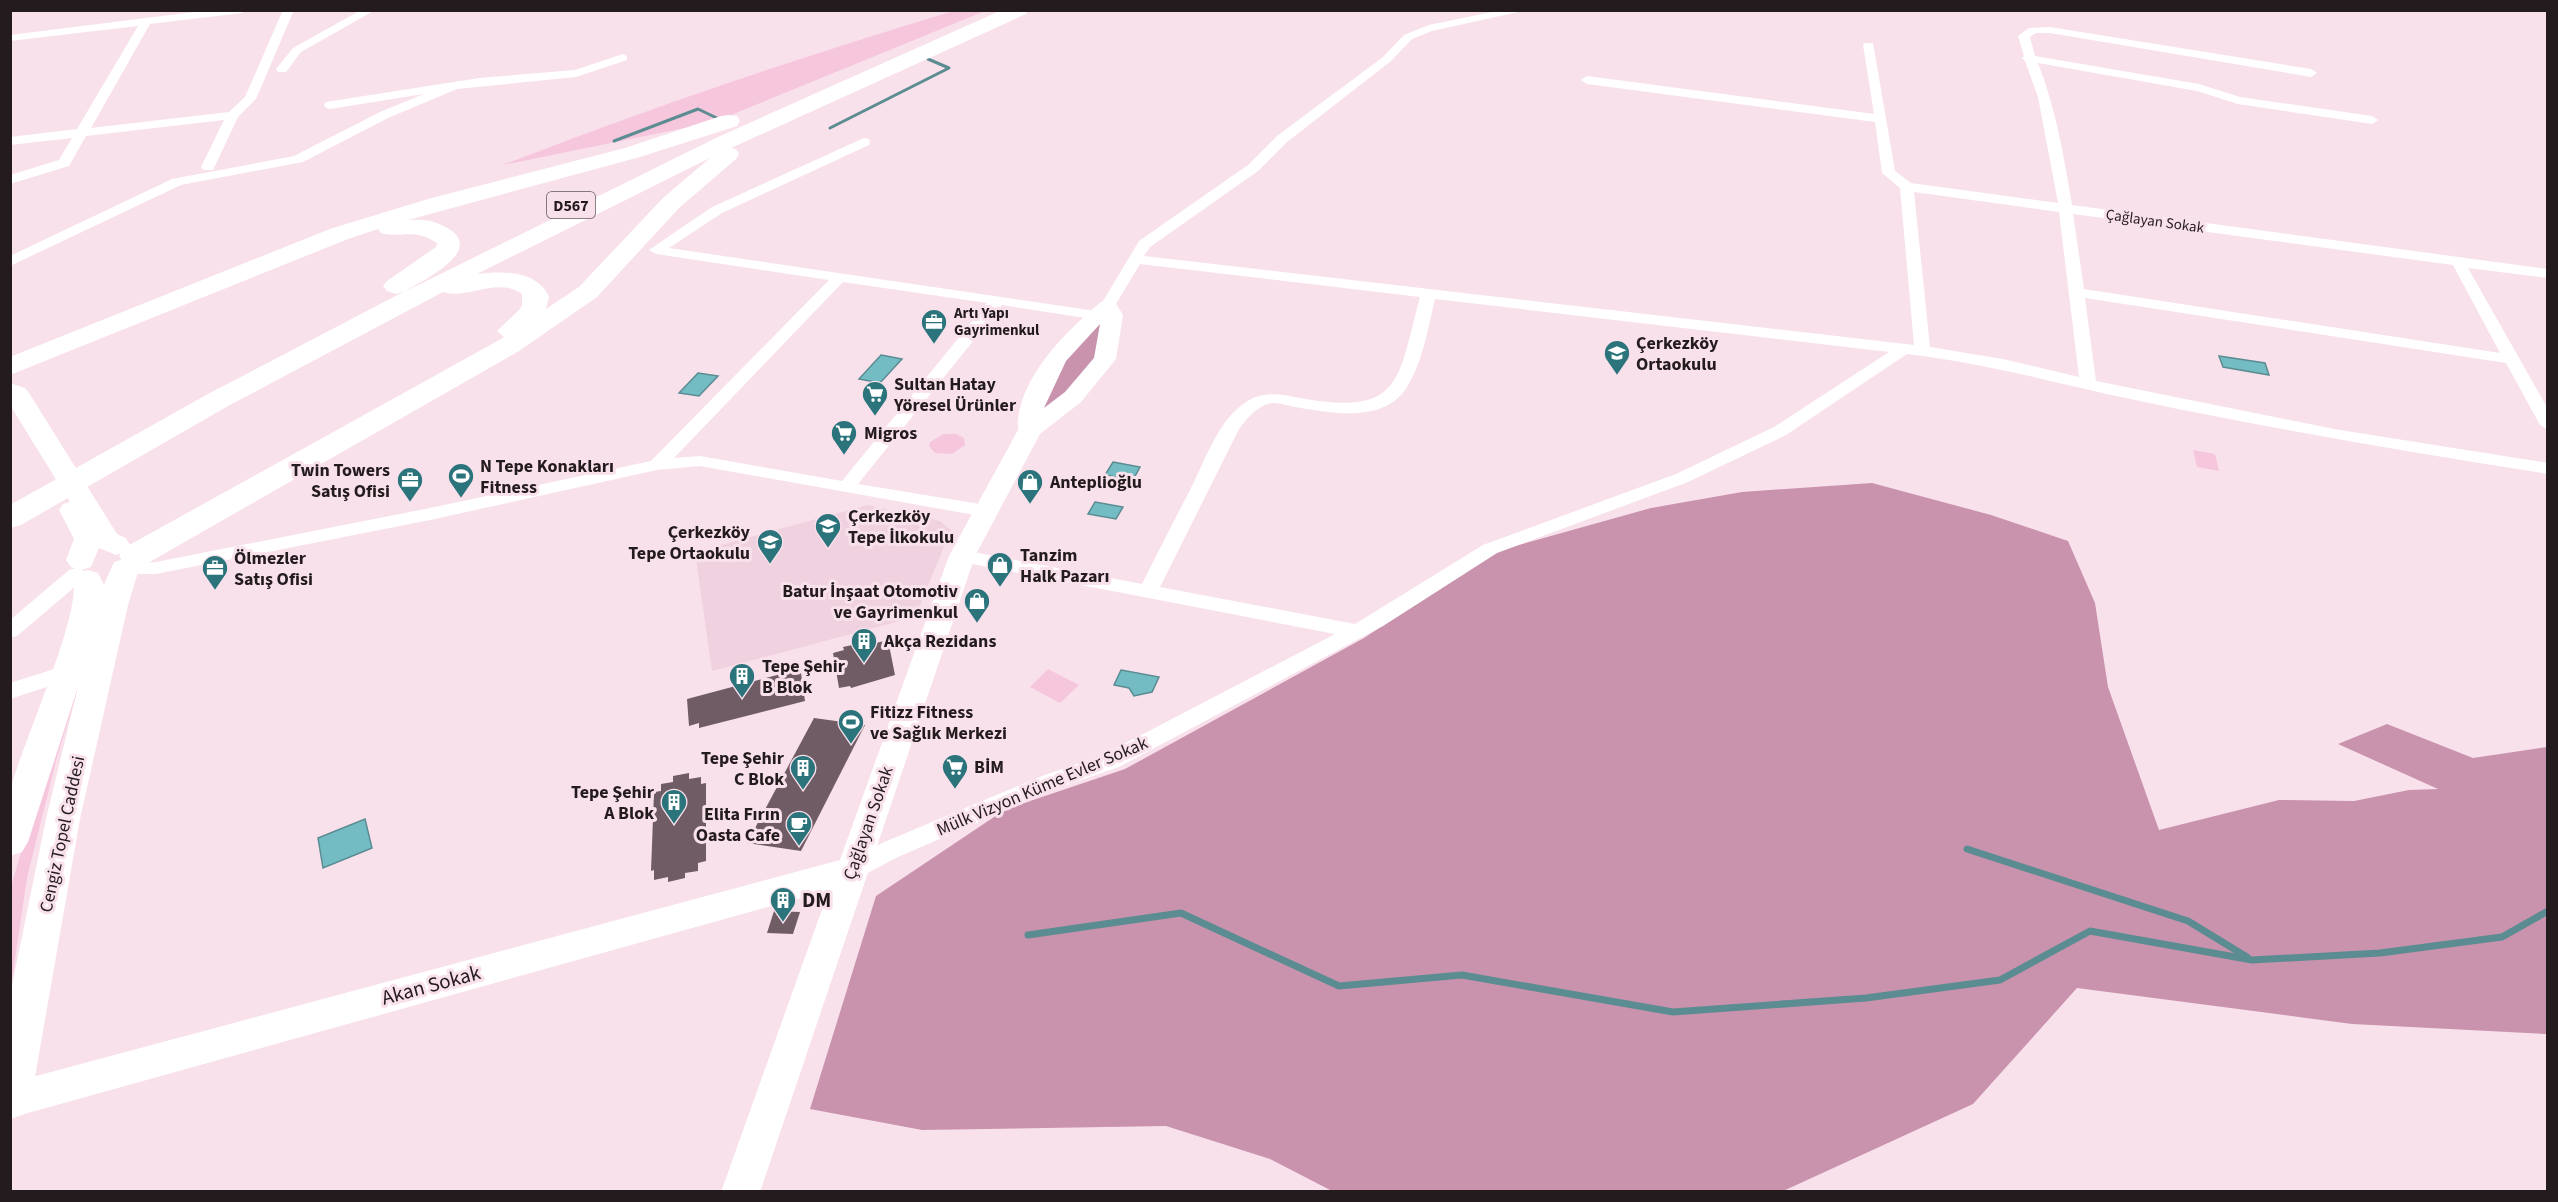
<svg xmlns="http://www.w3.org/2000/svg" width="2558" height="1202" viewBox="0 0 2558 1202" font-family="'Source Sans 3',sans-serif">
	<rect width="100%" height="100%" fill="#f9e1ec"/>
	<!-- built -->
	<polygon fill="#f0d1df" points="868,505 940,521 951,530 915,617 712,671 695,552"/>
	<!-- green -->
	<g fill="#f6c6dd">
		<path d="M953,11H985L714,122L503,165C651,107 801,57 953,11Z"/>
		<polygon points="944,434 956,434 964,438 965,445 952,454 935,453 929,446 930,442"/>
		<polygon points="2193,450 2215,454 2219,471 2197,467"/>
		<polygon points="93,639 57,757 27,878 11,986 11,887 36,800"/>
		<polygon points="1048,669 1079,685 1060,703 1030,687"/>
	</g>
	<!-- forest -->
	<g fill="#c993ae">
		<polygon points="1108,312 1098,362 1043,418 1035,410 1062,354"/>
		<polygon points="1872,483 1991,515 2068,541 2095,603 2108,687 2159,830 2279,800 2354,801 2409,790 2438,789 2338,744 2387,724 2473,758 2547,747 2547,1034 2352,1024 2077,988 1973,1104 1781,1192 1332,1191 1270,1159 1166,1126 922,1130 810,1109 876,896 1006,809 1125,769 1364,638 1494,552 1651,508 1742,492"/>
	</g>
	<!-- water -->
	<g fill="#73bcc4" stroke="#5b8c92" stroke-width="1.5">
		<polygon points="881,355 902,359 880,383 859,379"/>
		<polygon points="2219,356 2265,363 2269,375 2223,367"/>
		<polygon points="698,373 718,376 699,396 679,393"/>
		<polygon points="1113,462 1140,467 1133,480 1105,475"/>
		<polygon points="1095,502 1123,507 1116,519 1088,514"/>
		<polygon points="1121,670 1159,677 1152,692 1134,696 1129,688 1114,685"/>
		<polygon points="365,819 372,848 323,868 318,838"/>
	</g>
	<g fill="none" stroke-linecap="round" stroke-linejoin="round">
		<!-- stream-far1 -->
		<g stroke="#5b8c92" stroke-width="3">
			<polyline points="830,128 949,68 928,59"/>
			<polyline points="614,141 698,109 721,120"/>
		</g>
		<!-- stream -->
		<g stroke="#5b8c92" stroke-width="7">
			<polyline points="1967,849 2188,921 2247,957"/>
			<polyline points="1028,935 1181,913 1339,986 1462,975 1673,1012 1866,998 2000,980 2090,931 2252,960 2380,953 2502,937 2548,911"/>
		</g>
	</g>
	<!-- building -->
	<g fill="#705c65">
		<polygon points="888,640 895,675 851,688 850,686 839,688 833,653 844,650 843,647 871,641 872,644"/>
		<polygon points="792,671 793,675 801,673 805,701 699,728 699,723 689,726 687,699"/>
		<polygon points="814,718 865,725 801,851 747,843"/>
		<polygon points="689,773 689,779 701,777 701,784 706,783 706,861 698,863 698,871 685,873 685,878 668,882 668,877 654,880 654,870 651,871 654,792 661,791 661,784 673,782 673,776"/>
		<polygon points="774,911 800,912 793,934 767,933"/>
	</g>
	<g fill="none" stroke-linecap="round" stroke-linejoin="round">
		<!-- street -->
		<g fill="#fff" fill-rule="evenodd">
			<polygon points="210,10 247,10 242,13 150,24 91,128 229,112 245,97 283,10 294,10 256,99 238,117 213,170 203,170 201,167 224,120 86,136 69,166 10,184 10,175 59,160 72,138 10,145 10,137 77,129 138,26 10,41 10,35"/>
			<polygon points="361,10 375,10 301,52 286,72 278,72 276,69 293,48"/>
			<path d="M1502,10H1527L1432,31L1412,39L1391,61L1287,142L1258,171L1150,247L1144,256L1914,345L1900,188L1882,173L1875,122L1587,84L1581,80L1587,76L1874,114L1863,45L1865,43H1873L1895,171L1911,183L2058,203L2038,97L2025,61L2022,58L2024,56L2018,36L2029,28L2050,27L2311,69L2317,73L2311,77L2050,33H2036L2030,37L2035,56L2199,84L2240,97L2372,116L2378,120L2372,124L2238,104L2197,91L2038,63C2056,109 2064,157 2072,205L2548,269V278L2468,268L2548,409V430L2540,425L2506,363L2085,298L2096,381L2334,429L2548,463V474C2410,452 2272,429 2135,400C2059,384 1985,363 1907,354L1786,435L1688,482L1497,553L1383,626L1119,767L1058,788L898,857L860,877L852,880L844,877L840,870L844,863L882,843L1042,776L1103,755L1335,634L962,562L955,560L953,556L955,552L962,550L1142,584C1158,552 1174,521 1190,490C1205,461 1218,420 1246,402C1264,391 1279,394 1299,398C1402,416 1397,383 1420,297L1140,264L1113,309H1103L1100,306L1139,241L1248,165L1277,136L1383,57L1404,35L1429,25ZM1914,192L2059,212L2079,377L2003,359L1930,347ZM2073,214L2453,265L2500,353L2084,289ZM1435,299L1889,352L1774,427L1676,474L1483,545L1355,624L1160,587L1238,431C1245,420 1259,404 1273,403C1282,403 1292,407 1301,408C1335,414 1386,422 1407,387C1423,361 1428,328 1435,299Z"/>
			<polygon points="623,54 627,56 627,60 576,77 457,89 388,118 303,162 181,185 10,266 10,256 172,179 294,156 380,112 424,94 330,109 326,108 324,105 326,102 479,78 575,70"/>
			<path d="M864,138L869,139L870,142L869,145L722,213L669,248L1103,312L1106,315L1098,320L1002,305L858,484L986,505L992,507L995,511L992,515L986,517L700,466L657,470L430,520L156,574H117L114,569L117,564L156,562L430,508L651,461L829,280L656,254L649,250L712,207ZM843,282L987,303L842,481L700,456L674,458Z"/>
			<polygon points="76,568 83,570 86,575 83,580 17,636 10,638 10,620 69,570"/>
			<polygon points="67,665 74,668 77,673 74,678 10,699 10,683"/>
		</g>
		<!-- secondary -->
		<path fill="#fff" fill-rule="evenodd" d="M1108,300L1115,302L1123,315L1116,359L1081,402L1040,434L975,556L760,1192H721L829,890L10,1118V1083L840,860L949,556L1018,430C1016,380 1066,331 1101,302ZM1100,324L1094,358L1065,392L1044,408L1066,361Z"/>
		<!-- primary -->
		<g fill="#fff" fill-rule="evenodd">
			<polygon points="10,383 25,388 29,393 117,534 126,538 130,545 126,552 116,555 99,548 91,567 81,570 71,567 66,560 74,539 59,510 63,504 70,502 10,405"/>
			<path d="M124,559L134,562L139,569L128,605L80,819L31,1100L25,1114L10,1119V995L46,819L78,687L28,842L22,852L10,856C10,836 6,805 11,787C22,746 82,612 73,580L78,573L88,570L98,573L104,585L114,562Z"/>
		</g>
		<!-- highway -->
		<path fill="#fff" fill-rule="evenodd" d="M1002,10H1028L1026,14L731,148L736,149L739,154L736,159L679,208L597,297L519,351L146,564L135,567L124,564L119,556L124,548L501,339L504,337L497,331L520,309L522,305V294C498,276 467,300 443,292L228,406L21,525L10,528V505L208,394L405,291L396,294L387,291L383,286L387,281L436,247L437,243C412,227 405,239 381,233L378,229L348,239L10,375V357L330,229L428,199L625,148L721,116L729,115L737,116L740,121L737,126L640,157L408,220C425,219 434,220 449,229C484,251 425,279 406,291L718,137ZM710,158L663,198L579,287L546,309L549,297C537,270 502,271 477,274Z"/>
	</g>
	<!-- icons -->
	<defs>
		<g id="office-pin" transform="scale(1.35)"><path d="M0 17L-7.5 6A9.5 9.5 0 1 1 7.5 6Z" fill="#2b747b" stroke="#f9e1ec"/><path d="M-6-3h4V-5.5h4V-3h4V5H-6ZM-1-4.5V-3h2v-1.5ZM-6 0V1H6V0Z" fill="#fff"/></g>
		<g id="school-pin" transform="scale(1.35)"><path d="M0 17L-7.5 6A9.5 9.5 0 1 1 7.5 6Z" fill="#2b747b" stroke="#f9e1ec"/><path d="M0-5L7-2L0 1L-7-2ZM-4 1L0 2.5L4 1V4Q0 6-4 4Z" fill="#fff"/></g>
		<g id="supermarket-pin" transform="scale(1.35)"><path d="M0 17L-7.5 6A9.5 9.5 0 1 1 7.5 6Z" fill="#2b747b" stroke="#f9e1ec"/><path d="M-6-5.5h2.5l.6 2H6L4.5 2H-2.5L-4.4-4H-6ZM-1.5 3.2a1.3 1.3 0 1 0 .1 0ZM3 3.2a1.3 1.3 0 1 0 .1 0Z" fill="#fff"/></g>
		<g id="stadium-pin" transform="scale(1.35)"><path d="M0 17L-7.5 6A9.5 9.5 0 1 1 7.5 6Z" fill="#2b747b" stroke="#f9e1ec"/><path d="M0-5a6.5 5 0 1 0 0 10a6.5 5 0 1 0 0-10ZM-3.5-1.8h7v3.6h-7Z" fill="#fff"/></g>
		<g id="shop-pin" transform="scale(1.35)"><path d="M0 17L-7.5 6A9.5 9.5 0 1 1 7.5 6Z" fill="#2b747b" stroke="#f9e1ec"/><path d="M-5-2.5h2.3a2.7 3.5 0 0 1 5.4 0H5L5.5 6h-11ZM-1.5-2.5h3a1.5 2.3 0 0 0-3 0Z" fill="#fff"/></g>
		<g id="building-pin" transform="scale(1.35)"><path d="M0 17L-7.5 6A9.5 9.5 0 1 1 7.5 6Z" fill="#2b747b" stroke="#f9e1ec"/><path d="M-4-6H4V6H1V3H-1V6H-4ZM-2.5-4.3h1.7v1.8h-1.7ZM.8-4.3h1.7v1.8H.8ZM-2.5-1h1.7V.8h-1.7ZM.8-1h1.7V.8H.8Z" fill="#fff"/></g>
		<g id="cafe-pin" transform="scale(1.35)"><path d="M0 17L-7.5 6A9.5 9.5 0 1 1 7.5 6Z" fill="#2b747b" stroke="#f9e1ec"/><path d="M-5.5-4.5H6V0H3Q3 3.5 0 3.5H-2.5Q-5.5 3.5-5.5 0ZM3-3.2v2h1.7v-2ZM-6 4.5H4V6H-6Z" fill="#fff"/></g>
	</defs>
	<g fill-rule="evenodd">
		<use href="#office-pin" x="934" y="322"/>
		<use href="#school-pin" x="1617" y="353"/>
		<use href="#supermarket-pin" x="875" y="394"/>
		<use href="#supermarket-pin" x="844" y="433"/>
		<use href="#stadium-pin" x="461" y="476"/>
		<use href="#office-pin" x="410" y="480"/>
		<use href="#shop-pin" x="1030" y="482"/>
		<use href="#school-pin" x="828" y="526"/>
		<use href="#school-pin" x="770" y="542"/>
		<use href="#shop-pin" x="1000" y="565"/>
		<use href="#office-pin" x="215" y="568"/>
		<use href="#shop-pin" x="977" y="601"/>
		<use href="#building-pin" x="864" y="641"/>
		<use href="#building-pin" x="742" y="676"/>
		<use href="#stadium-pin" x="851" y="722"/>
		<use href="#supermarket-pin" x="955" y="767"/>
		<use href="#building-pin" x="803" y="768"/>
		<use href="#building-pin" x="674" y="802"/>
		<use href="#cafe-pin" x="799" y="824"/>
		<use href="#building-pin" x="783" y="900"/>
	</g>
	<g text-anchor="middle" stroke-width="6" stroke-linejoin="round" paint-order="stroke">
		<!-- far-street labels -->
		<g font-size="15" fill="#231b1e" stroke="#f9e1ec">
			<text transform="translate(2155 221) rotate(8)" y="5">Çağlayan Sokak</text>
		</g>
		<!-- far-poi labels -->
		<g font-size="15" font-weight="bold" fill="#231b1e" stroke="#f9e1ec" text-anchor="start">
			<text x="954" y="318">Artı Yapı<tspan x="954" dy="17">Gayrimenkul</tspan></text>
		</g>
		<!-- shield labels -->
		<rect fill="#f9e1ec" stroke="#63565c" stroke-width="1.5" x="547" y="192" width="48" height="26" rx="4.5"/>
		<g font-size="16" font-weight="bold" fill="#231b1e">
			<text x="571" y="211">D567</text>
		</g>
		<!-- poi labels -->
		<g font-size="18" font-weight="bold" fill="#231b1e" stroke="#f9e1ec" text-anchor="start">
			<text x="1636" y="349">Çerkezköy<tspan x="1636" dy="21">Ortaokulu</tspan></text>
			<text x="894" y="390">Sultan Hatay<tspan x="894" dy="21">Yöresel Ürünler</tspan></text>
			<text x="864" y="439">Migros</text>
			<text x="480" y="472">N Tepe Konakları<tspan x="480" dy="21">Fitness</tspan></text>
			<text x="390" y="476" text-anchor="end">Twin Towers<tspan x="390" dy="21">Satış Ofisi</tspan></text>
			<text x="1050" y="488">Anteplioğlu</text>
			<text x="848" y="522">Çerkezköy<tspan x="848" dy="21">Tepe İlkokulu</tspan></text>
			<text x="750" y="538" text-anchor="end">Çerkezköy<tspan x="750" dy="21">Tepe Ortaokulu</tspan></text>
			<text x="1020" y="561">Tanzim<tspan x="1020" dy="21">Halk Pazarı</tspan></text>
			<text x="234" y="564">Ölmezler<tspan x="234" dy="21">Satış Ofisi</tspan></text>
			<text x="958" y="597" text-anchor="end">Batur İnşaat Otomotiv<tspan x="958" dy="21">ve Gayrimenkul</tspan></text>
			<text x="884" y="647">Akça Rezidans</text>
			<text x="762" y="672">Tepe Şehir<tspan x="762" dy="21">B Blok</tspan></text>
			<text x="870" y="718">Fitizz Fitness<tspan x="870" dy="21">ve Sağlık Merkezi</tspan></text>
			<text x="784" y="764" text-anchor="end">Tepe Şehir<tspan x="784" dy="21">C Blok</tspan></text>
			<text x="974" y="773">BİM</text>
			<text x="654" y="798" text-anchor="end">Tepe Şehir<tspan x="654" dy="21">A Blok</tspan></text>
			<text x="780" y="820" text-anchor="end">Elita Fırın<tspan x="780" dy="21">Oasta Cafe</tspan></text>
		</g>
		<!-- street labels -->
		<g font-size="18" fill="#231b1e" stroke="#f9e1ec">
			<text transform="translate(1042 786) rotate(-23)" y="6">Mülk Vizyon Küme Evler Sokak</text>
			<text transform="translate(868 823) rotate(-71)" y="6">Çağlayan Sokak</text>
			<text transform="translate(62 834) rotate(-78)" y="6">Cengiz Topel Caddesi</text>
		</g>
		<!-- near-poi labels -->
		<g font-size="21" font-weight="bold" fill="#231b1e" stroke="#f9e1ec" text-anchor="start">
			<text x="802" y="907">DM</text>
		</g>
		<!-- near-street labels -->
		<g font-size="21" fill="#231b1e" stroke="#f9e1ec">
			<text transform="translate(431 985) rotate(-15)" y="7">Akan Sokak</text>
		</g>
	</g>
	<!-- border -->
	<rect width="2558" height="1202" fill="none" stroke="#231b1e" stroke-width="24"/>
</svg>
